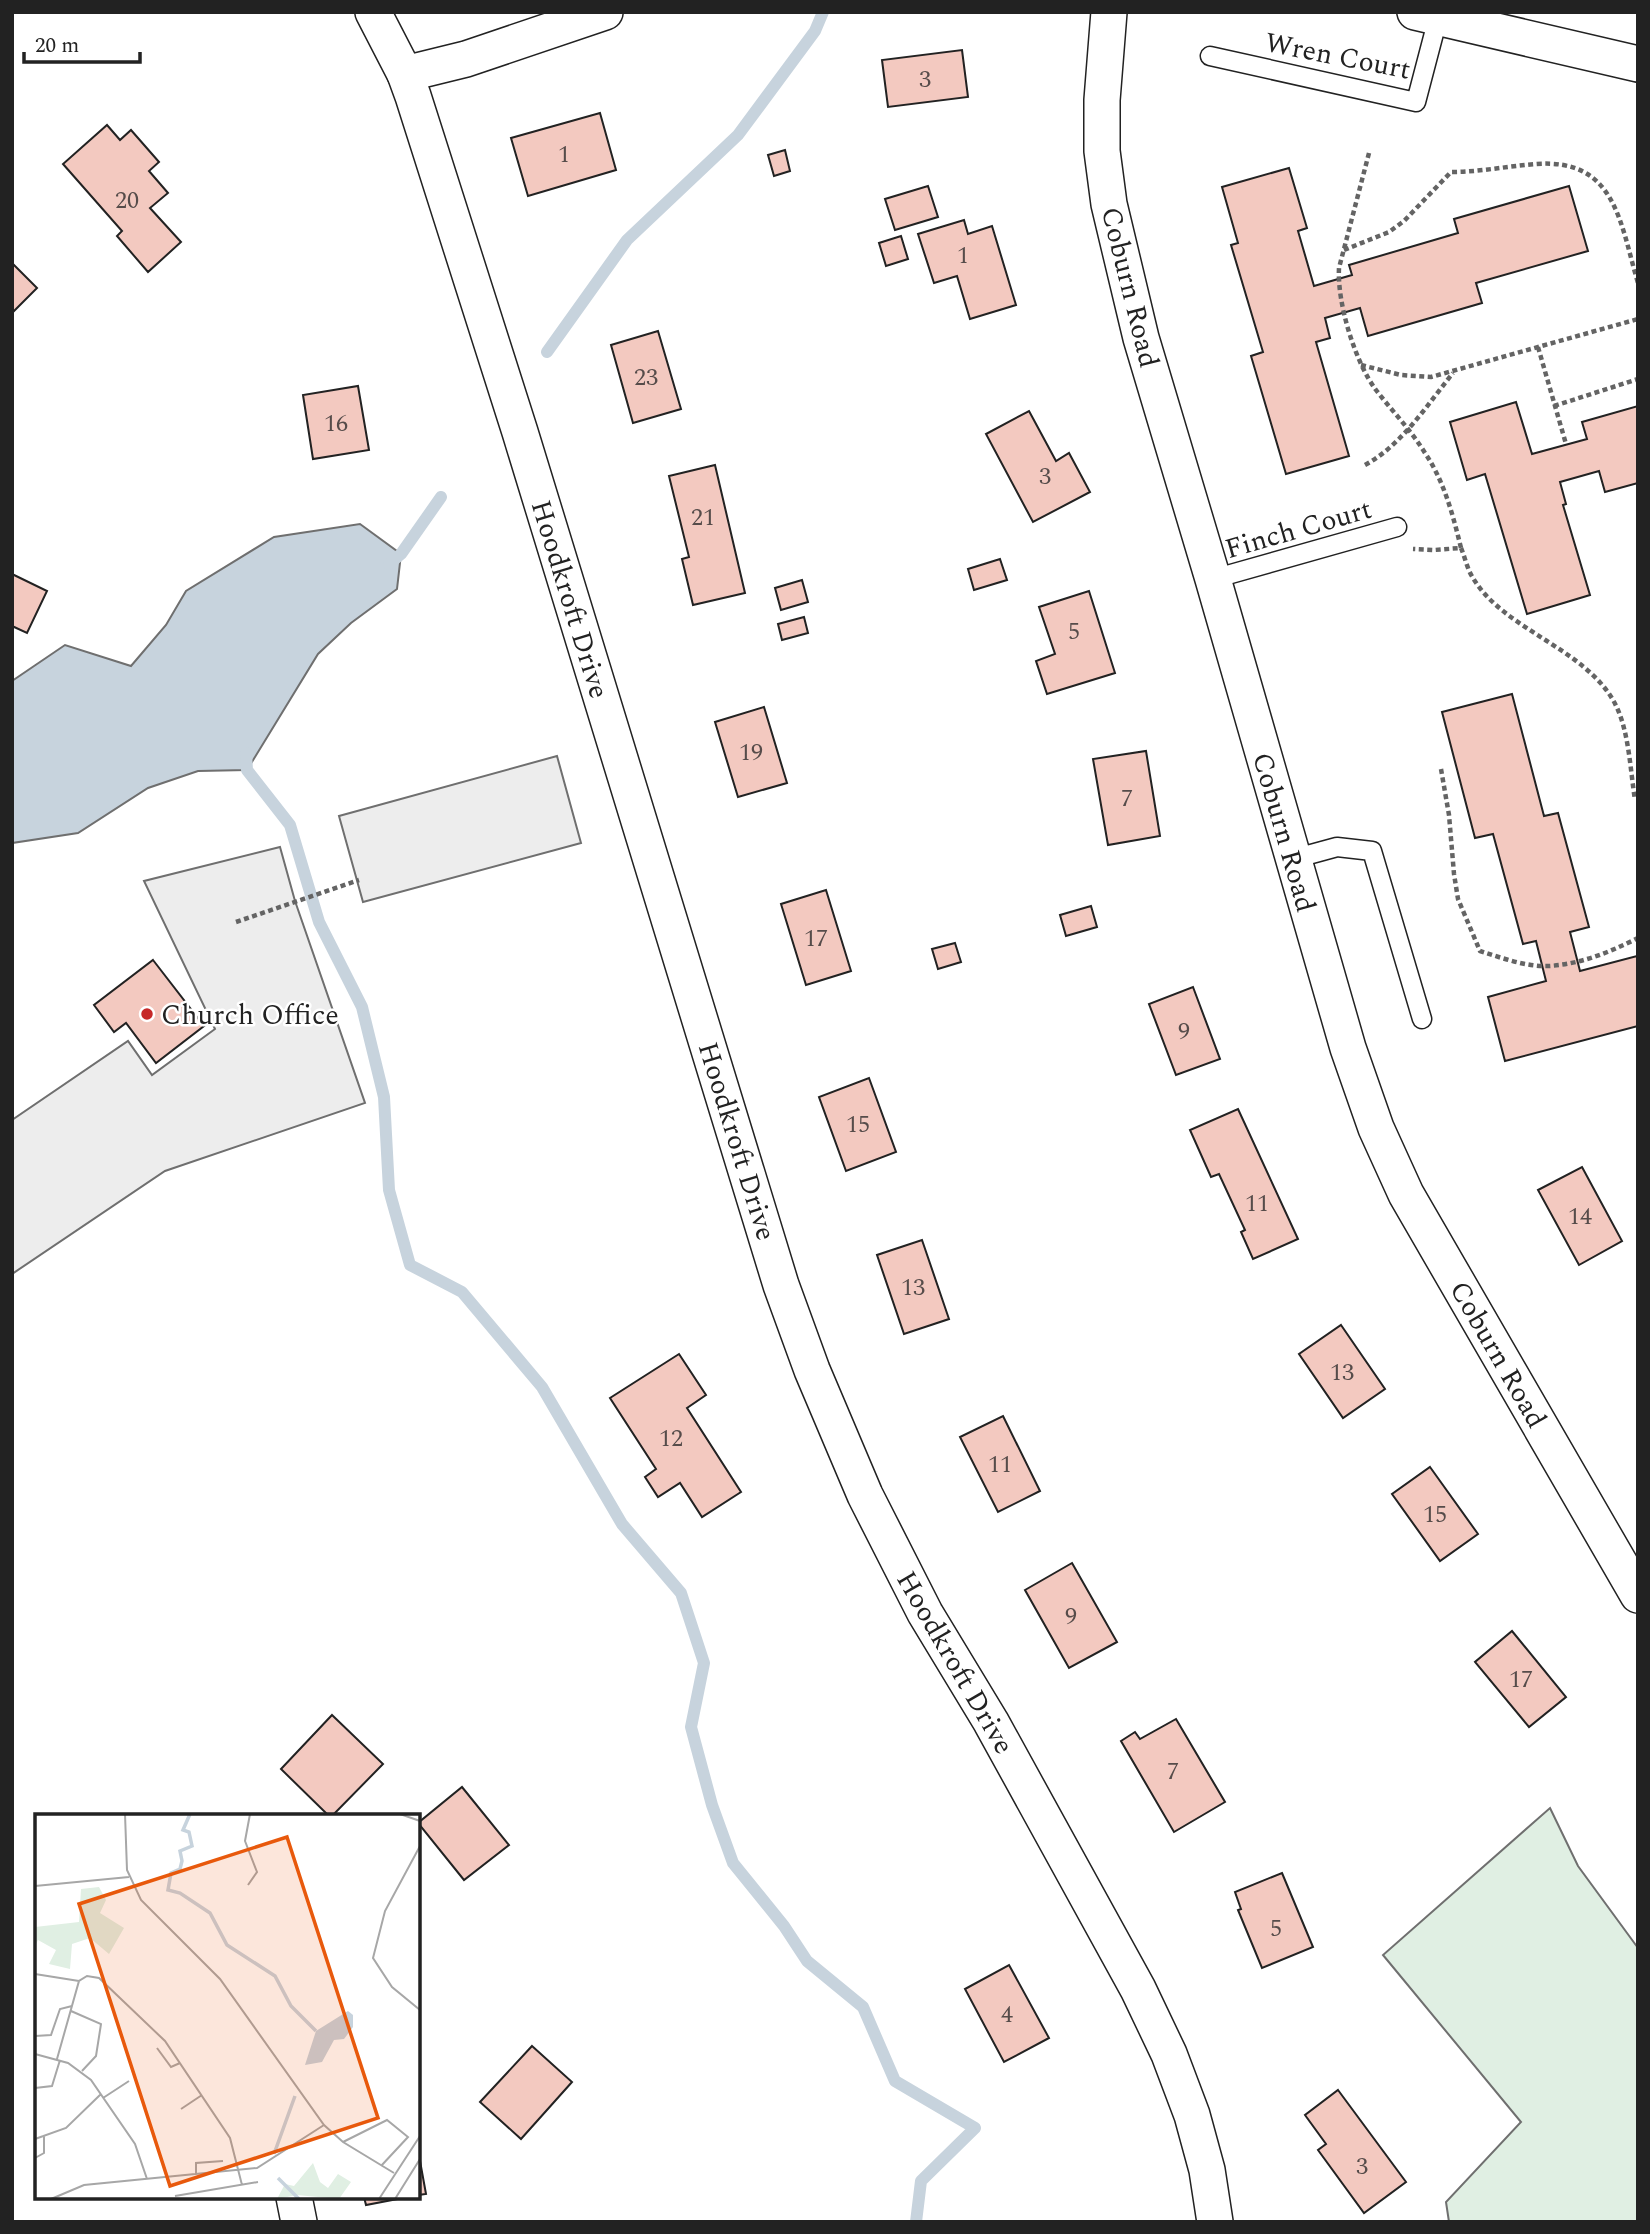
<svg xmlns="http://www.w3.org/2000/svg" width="1650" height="2234" viewBox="0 0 1650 2234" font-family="Spectral,serif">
	<rect width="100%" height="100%" fill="#fff"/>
	<!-- green -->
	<polygon fill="#e0efe3" stroke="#6f6f6f" stroke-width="2" points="1550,1808 1578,1866 1638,1948 1638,2222 1449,2222 1446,2202 1521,2122 1383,1955"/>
	<!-- parking -->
	<g fill="#ededed" stroke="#6f6f6f" stroke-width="2">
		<polygon points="557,756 581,843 363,902 339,816"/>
		<polygon points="280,847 295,901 365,1103 165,1171 12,1274 12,1120 128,1041 152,1075 215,1029 144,881"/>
	</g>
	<!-- water -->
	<polygon fill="#c7d3dd" stroke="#6f6f6f" stroke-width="2" points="360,524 401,554 397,589 351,623 318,654 247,770 198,771 148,788 78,833 12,843 12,681 65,645 131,666 166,625 186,591 274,537"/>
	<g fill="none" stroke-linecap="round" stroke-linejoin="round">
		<!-- stream -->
		<g stroke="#c7d3dd" stroke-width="12">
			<polyline points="547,352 627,240 738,135 815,31 823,12"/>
			<polyline points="389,564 401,554 441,497"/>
			<polyline points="246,753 247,770 290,825 319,922 362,1007 384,1097 389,1190 410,1265 462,1292 542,1387 622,1524 681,1593 704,1663 691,1727 712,1805 733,1863 784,1926 807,1961 863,2007 895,2081 975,2128 921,2181 916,2222"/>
		</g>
	</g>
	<!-- building -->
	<g fill="#f3c9c0" stroke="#222" stroke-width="2">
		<polygon points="962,50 968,97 888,107 882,60"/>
		<polygon points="600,113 616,170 528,196 511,138"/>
		<polygon points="107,125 120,140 131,130 159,162 149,171 168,193 150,208 181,242 148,272 117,236 122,231 63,164"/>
		<polygon points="785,150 790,171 774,176 768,155"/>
		<polygon points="1289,168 1307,228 1298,231 1314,286 1352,275 1349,265 1458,233 1454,219 1569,186 1588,251 1476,283 1482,303 1368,336 1360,308 1325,318 1330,338 1316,342 1349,456 1286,474 1251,356 1263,352 1231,245 1238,243 1222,187"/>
		<polygon points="928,186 938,217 895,230 885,199"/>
		<polygon points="964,220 968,234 992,226 1016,305 970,319 957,276 934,283 918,234"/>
		<polygon points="901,236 908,259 886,266 879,243"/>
		<polygon points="12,263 37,288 12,313"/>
		<polygon points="658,331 681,409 633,423 611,345"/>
		<polygon points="358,386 369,450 313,459 303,395"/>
		<polygon points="1516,402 1532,454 1587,439 1582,422 1638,406 1638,483 1605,492 1599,471 1560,482 1566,504 1563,505 1590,595 1527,614 1485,474 1467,480 1450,422"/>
		<polygon points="1029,411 1056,461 1069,453 1090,492 1033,522 986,434"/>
		<polygon points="715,465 745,593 693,605 682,559 689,557 669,476"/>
		<polygon points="1000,559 1007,580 974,590 968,569"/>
		<polygon points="12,574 47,591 27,633 12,626"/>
		<polygon points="802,580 808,602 781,610 775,588"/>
		<polygon points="1089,591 1115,673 1047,694 1036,661 1055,654 1039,607"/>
		<polygon points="804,617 808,633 782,640 778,624"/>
		<polygon points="1512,694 1544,816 1558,813 1589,927 1570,932 1580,971 1637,956 1638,1026 1505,1061 1488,997 1546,981 1536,941 1523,944 1493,834 1475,838 1442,712"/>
		<polygon points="764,707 787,783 738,797 715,722"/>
		<polygon points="1146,751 1160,836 1108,845 1093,759"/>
		<polygon points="826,890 851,971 806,985 781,904"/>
		<polygon points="1091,906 1097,927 1066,936 1060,915"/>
		<polygon points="955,943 961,962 938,969 932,949"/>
		<polygon points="153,960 204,1026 156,1063 126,1023 114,1032 94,1005"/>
		<polygon points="1193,987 1220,1059 1176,1075 1149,1004"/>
		<polygon points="869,1078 896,1152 846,1171 819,1097"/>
		<polygon points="1238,1109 1298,1239 1253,1259 1241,1232 1245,1230 1219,1174 1211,1177 1190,1130"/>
		<polygon points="1582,1167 1622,1241 1579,1265 1538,1190"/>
		<polygon points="922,1240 949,1319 904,1334 877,1255"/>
		<polygon points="1341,1325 1385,1389 1343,1418 1299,1354"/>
		<polygon points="679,1354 706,1395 687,1408 741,1492 702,1517 680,1483 658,1497 645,1477 656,1469 610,1398"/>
		<polygon points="1003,1416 1040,1491 998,1512 960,1437"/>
		<polygon points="1430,1467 1478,1534 1440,1561 1392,1494"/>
		<polygon points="1072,1563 1117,1642 1069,1668 1025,1590"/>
		<polygon points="1512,1631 1566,1697 1529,1727 1475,1662"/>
		<polygon points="332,1715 383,1764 332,1816 329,1816 281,1769"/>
		<polygon points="1176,1719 1225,1802 1174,1832 1121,1741 1135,1732 1140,1739"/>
		<polygon points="462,1787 509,1845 464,1880 418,1823"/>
		<polygon points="1282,1873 1313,1947 1262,1968 1238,1910 1241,1909 1235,1892"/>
		<polygon points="1009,1965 1049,2038 1004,2062 965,1989"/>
		<polygon points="532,2046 572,2082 521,2139 480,2102"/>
		<polygon points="1338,2090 1406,2182 1364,2213 1318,2150 1326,2144 1305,2115"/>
		<polygon points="418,2150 426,2194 418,2195"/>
		<polygon points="364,2197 408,2197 366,2205"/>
	</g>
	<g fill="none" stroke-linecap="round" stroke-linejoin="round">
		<!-- service casing -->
		<g stroke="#222" stroke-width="21">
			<g id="service">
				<polyline points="1210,56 1416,102 1438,18"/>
				<polyline points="1213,579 1397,527"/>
				<polyline points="1293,859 1337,847 1372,851 1422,1019"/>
			</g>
		</g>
		<!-- minor casing -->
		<g stroke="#222" stroke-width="38">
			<g id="minor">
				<polyline points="373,12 405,74 413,96 520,432 781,1285 812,1370 865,1495 925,1613 991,1722 1138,1989 1169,2054 1192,2115 1207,2170 1215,2222"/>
				<polyline points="1109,12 1102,100 1102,151 1109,204 1141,338 1213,579 1348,1048 1376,1128 1406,1194 1638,1595"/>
				<polyline points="1415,12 1638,64"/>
				<polyline points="405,74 466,59 605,12"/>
				<polyline points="294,2197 299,2222"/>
			</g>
		</g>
		<!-- path -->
		<g stroke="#646464" stroke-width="4.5" stroke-dasharray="5 3.5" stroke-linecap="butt">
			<path d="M1369,153L1339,268C1337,303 1355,362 1376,390C1392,411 1411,430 1425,453C1444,481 1453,515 1461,548L1434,550L1413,549"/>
			<path d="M1344,250L1389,232L1404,221L1451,172C1480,172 1508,166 1536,164C1616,158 1620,223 1638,283"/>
			<polyline points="1538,347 1566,444"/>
			<polyline points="1361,365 1401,375 1431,377 1638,319"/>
			<polyline points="1554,406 1638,379"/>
			<path d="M1365,465C1402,445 1427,405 1453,373"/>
			<path d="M1461,548C1465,557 1467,569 1473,578C1503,629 1582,647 1613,700C1629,727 1630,769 1635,800"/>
			<path d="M1441,769L1449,815L1454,874L1458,899L1480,951C1502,958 1526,967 1549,966C1581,964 1610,952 1638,938"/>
			<polyline points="236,922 359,880"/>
		</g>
		<!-- service -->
		<use href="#service" stroke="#fff" stroke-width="18"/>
		<!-- minor -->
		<use href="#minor" stroke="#fff" stroke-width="35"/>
	</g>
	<!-- markers -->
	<circle fill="#c62828" stroke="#fff" stroke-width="2.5" cx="147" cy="1014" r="7"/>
	<g text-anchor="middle" stroke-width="5" stroke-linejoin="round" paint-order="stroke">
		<!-- number labels -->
		<g font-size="24" fill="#564c4a">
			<text x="925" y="87">3</text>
			<text x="564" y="162">1</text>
			<text x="127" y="208">20</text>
			<text x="963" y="263">1</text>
			<text x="646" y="385">23</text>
			<text x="336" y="431">16</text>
			<text x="1045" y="484">3</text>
			<text x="703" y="525">21</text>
			<text x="1074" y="639">5</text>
			<text x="751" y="760">19</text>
			<text x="1127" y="806">7</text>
			<text x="816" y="946">17</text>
			<text x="1184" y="1039">9</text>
			<text x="858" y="1132">15</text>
			<text x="1257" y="1211">11</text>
			<text x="1580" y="1224">14</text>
			<text x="913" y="1295">13</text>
			<text x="1342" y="1380">13</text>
			<text x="671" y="1446">12</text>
			<text x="1000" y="1472">11</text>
			<text x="1435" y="1522">15</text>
			<text x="1071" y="1624">9</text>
			<text x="1521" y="1687">17</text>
			<text x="1173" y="1779">7</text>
			<text x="1276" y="1936">5</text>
			<text x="1007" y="2022">4</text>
			<text x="1362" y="2174">3</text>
		</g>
		<!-- street labels -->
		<g font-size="28" fill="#222" stroke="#fff">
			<text transform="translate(1338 55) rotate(11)" y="10">Wren Court</text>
			<text transform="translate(1131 287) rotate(76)" y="10">Coburn Road</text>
			<text transform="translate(1298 528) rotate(-16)" y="10">Finch Court</text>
			<text transform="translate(571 599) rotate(73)" y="10">Hoodkroft Drive</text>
			<text transform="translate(1285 832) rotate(74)" y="10">Coburn Road</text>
			<text transform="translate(738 1141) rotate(73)" y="10">Hoodkroft Drive</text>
			<text transform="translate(1499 1354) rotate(60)" y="10">Coburn Road</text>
			<text transform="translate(956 1662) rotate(60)" y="10">Hoodkroft Drive</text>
		</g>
		<!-- poi labels -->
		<g font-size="28" fill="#222" stroke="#fff" text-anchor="start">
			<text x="161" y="1024">Church Office</text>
		</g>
	</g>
	<!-- overview -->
	<g transform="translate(35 1814)">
		<rect width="385" height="385" fill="#fff"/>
		<path d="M64,73L71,86L65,99L89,114L74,140L55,124L37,130L35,155L14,150L21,136L3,126L0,132V113L44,108L46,75ZM278,349L285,368L293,374L303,360L316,368L304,385L262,381L242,385L250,370L259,372Z" fill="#e0efe3"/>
		<path d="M313,197L318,201V213L309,225L299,226L287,248L270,251L281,217Z" fill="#c7d3dd"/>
		<path fill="none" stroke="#c7d3dd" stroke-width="3.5" d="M155,0L148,16L154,18L157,32L145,37L147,47L145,55L136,59L133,76L145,79L175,99L192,131L240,162L256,192L281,217M239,340L260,282M243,364L264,385"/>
		<path fill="none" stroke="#a7a7a7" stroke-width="2" d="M90,0L92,56L106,86L185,165L289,311L308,328L359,359M365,0L385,7M385,32L350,97L338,144L357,173L385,196M213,71L222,58L210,27L215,0M0,72L94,63M0,160L44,167M36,197L66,210L61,242L47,257M0,222L16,221L25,195L37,192M122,234L136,253L145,249M0,240L33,249L56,266L100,330L112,365M22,245L44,167L52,162L64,164L130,227L195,324L207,371M0,274L17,272L25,246M68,284L94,267M146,295L167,281M0,325L31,314L66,280M308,328L352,306L373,323L346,352M0,344L9,339V321M161,361V349L188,347M140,382L223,368M16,385L49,371L222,354L289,311M344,385L385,322M360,385L385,345"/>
		<path fill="#e8590c" fill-opacity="0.15" stroke="#e8590c" stroke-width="3.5" d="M252,23L343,304L135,372L44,90Z"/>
		<rect width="385" height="385" fill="none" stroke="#222" stroke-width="3.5"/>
	</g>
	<!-- border -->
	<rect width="1650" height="2234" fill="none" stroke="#222222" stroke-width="28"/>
	<!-- scale -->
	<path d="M24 52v10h116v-10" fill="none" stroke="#222222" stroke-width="3.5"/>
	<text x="35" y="52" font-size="21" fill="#222222" stroke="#ffffff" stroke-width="5" paint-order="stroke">20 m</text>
</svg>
